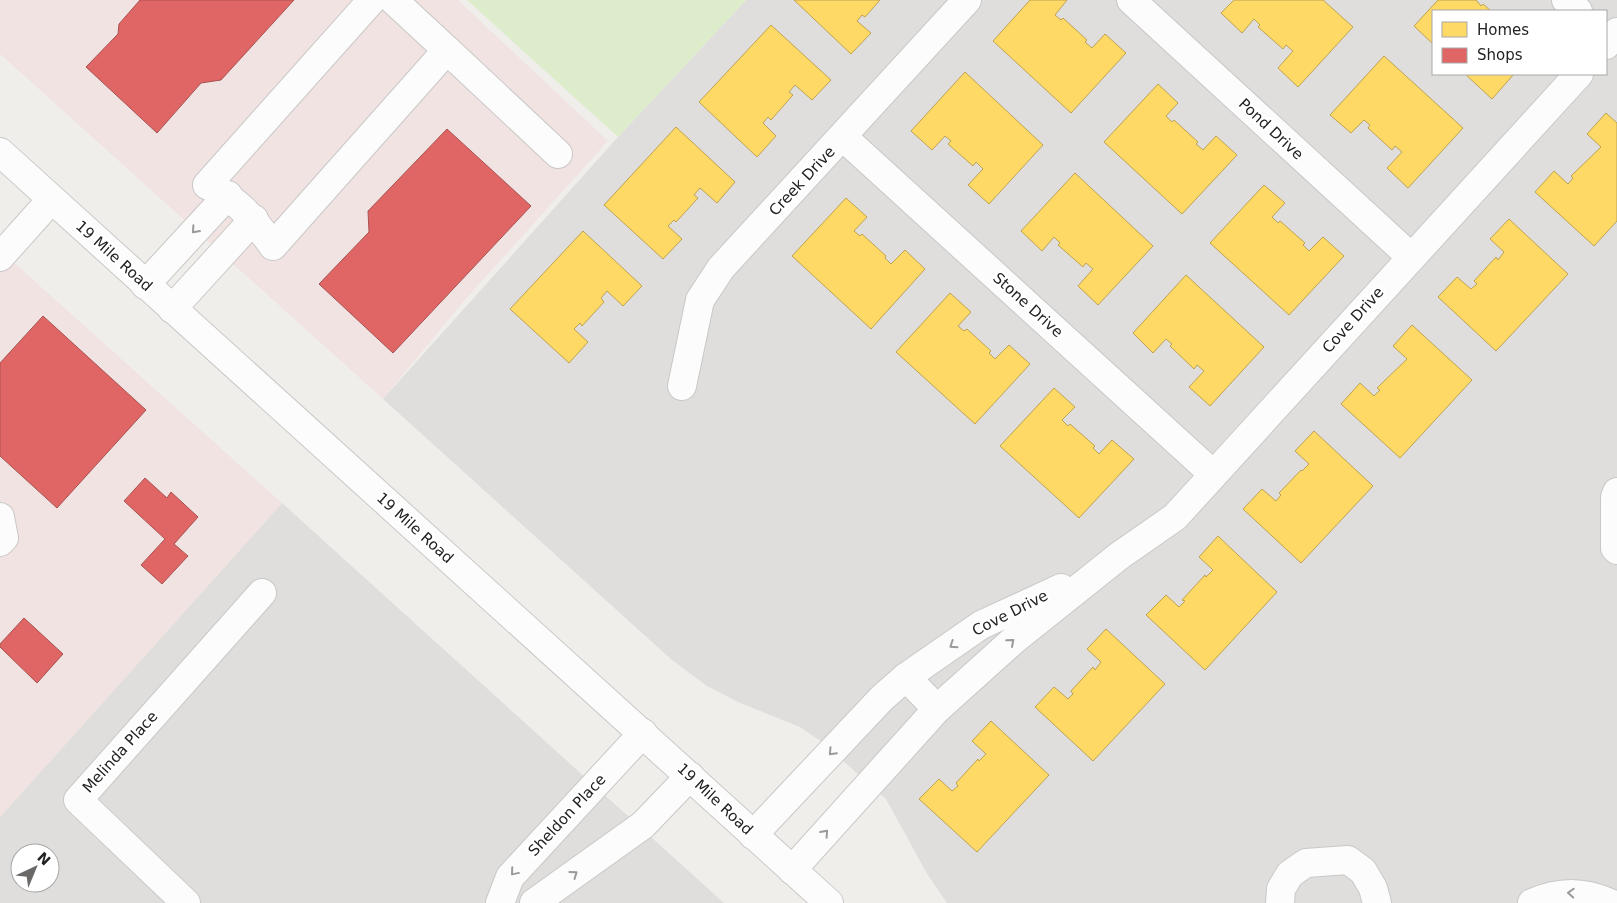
<svg xmlns="http://www.w3.org/2000/svg" width="1617" height="903" viewBox="0 0 1617 903" font-family="'DejaVu Sans',sans-serif">
	<rect width="100%" height="100%" fill="#f0eeeb"/>
	<!-- residential -->
	<g fill="#dfdedc" fill-rule="evenodd">
		<path d="M746,0H1617V903H947L926,872L886,799L822,742L800,727L738,702L707,686L672,660L383,399L618,137ZM1433,11H1606V74H1433Z"/>
		<path d="M282,503L724,903H0V817ZM20,853H50V883H20Z"/>
	</g>
	<!-- commercial -->
	<g fill="#f1e3e1">
		<polygon points="0,0 458,0 608,141 463,302 383,399 0,54"/>
		<polygon points="0,250 282,503 0,817"/>
	</g>
	<!-- grass -->
	<polygon fill="#ddeccb" points="467,0 746,0 618,137"/>
	<!-- homes -->
	<g fill="#ffd966" stroke="#bda252">
		<polygon points="794,0 880,0 865,17 862,15 857,21 871,33 851,54"/>
		<polygon points="1030,0 1067,0 1055,15 1061,20 1063,18 1087,40 1085,42 1092,48 1105,34 1126,53 1071,113 993,41"/>
		<polygon points="1234,0 1323,0 1353,27 1298,87 1278,68 1293,51 1286,45 1283,49 1258,27 1260,25 1254,19 1242,33 1221,13"/>
		<polygon points="1438,0 1476,0 1481,6 1483,4 1491,11 1433,11 1433,44 1414,26"/>
		<polygon points="771,25 831,80 812,100 795,85 789,92 793,95 771,120 768,117 763,123 776,136 757,157 699,102"/>
		<polygon points="1384,56 1463,128 1408,188 1387,168 1402,152 1395,146 1392,150 1368,128 1370,125 1364,120 1351,133 1330,115"/>
		<polygon points="965,72 1043,145 989,204 968,185 983,169 976,162 973,166 948,144 951,141 945,136 932,150 911,131"/>
		<polygon points="1465,74 1514,74 1492,99"/>
		<polygon points="1158,84 1178,103 1166,116 1172,122 1174,120 1198,142 1196,144 1203,150 1216,136 1237,155 1182,214 1104,142"/>
		<polygon points="1606,113 1617,123 1617,221 1594,246 1535,192 1554,171 1568,184 1573,178 1571,176 1601,147 1587,134"/>
		<polygon points="676,127 735,182 717,203 700,188 694,195 698,198 676,222 674,220 668,226 682,239 663,259 604,205"/>
		<polygon points="1075,173 1153,246 1098,305 1078,286 1093,269 1086,263 1083,267 1058,245 1060,243 1054,237 1042,251 1021,231"/>
		<polygon points="1264,185 1285,203 1272,217 1278,223 1280,221 1305,243 1303,245 1309,251 1323,237 1344,256 1289,315 1210,243"/>
		<polygon points="846,198 867,217 854,231 860,236 862,234 886,256 885,258 891,264 905,250 925,269 871,329 792,256"/>
		<polygon points="1509,219 1568,274 1496,351 1438,297 1457,277 1471,289 1477,284 1474,281 1496,257 1498,260 1504,252 1490,239"/>
		<polygon points="583,231 642,286 623,306 607,291 601,298 604,302 582,326 580,323 574,329 588,342 569,363 510,309"/>
		<polygon points="1186,275 1264,347 1210,406 1189,387 1204,371 1197,365 1194,369 1170,346 1172,344 1166,339 1153,353 1133,333"/>
		<polygon points="950,293 971,312 958,326 964,331 967,329 991,351 989,353 995,359 1009,345 1030,364 975,424 896,352"/>
		<polygon points="1412,325 1472,380 1400,458 1341,404 1360,383 1374,396 1380,390 1377,388 1407,359 1393,346"/>
		<polygon points="1054,388 1075,407 1062,420 1068,426 1070,424 1095,446 1093,448 1099,454 1112,440 1134,459 1079,518 1000,446"/>
		<polygon points="1314,431 1373,486 1301,563 1243,509 1262,489 1276,501 1281,495 1279,493 1301,470 1302,471 1309,464 1295,451"/>
		<polygon points="1218,536 1277,592 1205,670 1146,615 1166,595 1179,607 1185,601 1182,600 1205,575 1206,577 1213,570 1199,557"/>
		<polygon points="1106,629 1165,684 1093,761 1035,707 1054,687 1068,699 1073,694 1071,691 1093,667 1095,670 1101,662 1087,649"/>
		<polygon points="991,721 1049,775 977,852 919,799 939,779 952,791 958,786 956,783 978,759 979,761 986,754 972,741"/>
	</g>
	<!-- shops -->
	<g fill="#e06666" stroke="#a75252">
		<polygon points="140,0 294,0 221,80 201,83 157,133 86,67 118,34 119,24"/>
		<polygon points="447,129 531,206 393,353 319,284 369,232 368,211"/>
		<polygon points="43,316 146,410 57,508 0,456 0,363"/>
		<polygon points="145,478 167,498 171,492 198,517 174,544 188,556 162,584 141,565 165,539 124,501"/>
		<polygon points="24,618 63,654 37,683 0,647 0,644"/>
	</g>
	<g fill="none" stroke-linecap="round" stroke-linejoin="round">
		<!-- minor casing -->
		<g stroke="#c9c8c7" stroke-width="30">
			<g id="minor">
				<path d="M372,0L207,185C238,200 253,218 273,246L447,50L558,154"/>
				<polyline points="393,0 447,50"/>
				<polyline points="1131,0 1411,257"/>
				<polyline points="1566,0 1578,11"/>
				<polyline points="1606,45 1617,32"/>
				<polyline points="843,137 1213,474"/>
				<polyline points="0,152 829,903"/>
				<polyline points="0,257 51,200"/>
				<polyline points="145,285 228,195"/>
				<polyline points="172,309 254,219"/>
				<polyline points="682,386 700,300 721,268 967,0"/>
				<polyline points="1617,492 1615,497 1615,548 1617,550"/>
				<polyline points="0,517 4,538 0,542"/>
				<polyline points="906,677 937,709"/>
				<polyline points="753,835 882,698 906,677 981,625 1061,588"/>
				<polyline points="792,870 937,709 1015,639 1119,556 1175,517 1579,74"/>
				<polyline points="186,903 78,800 262,593"/>
				<polyline points="500,903 510,877 643,733"/>
				<polyline points="534,903 643,825 690,776"/>
				<polyline points="1280,903 1281,889 1290,874 1306,863 1348,860 1363,871 1373,888 1377,903"/>
				<path d="M1532,903C1559,891 1583,891 1610,903"/>
			</g>
		</g>
		<!-- minor -->
		<use href="#minor" stroke="#fdfcfc" stroke-width="28"/>
	</g>
	<!-- one-way arrows -->
	<defs><path id="oneway-chevron" d="M-2-3.5L2.5 0L-2 3.5" fill="none" stroke-width="1.6" stroke-linecap="round" stroke-linejoin="round" transform="scale(1.25)"/></defs>
	<g stroke="#9a9a9a">
		<use href="#oneway-chevron" transform="translate(195 230) rotate(132)"/>
		<use href="#oneway-chevron" transform="translate(1011 642) rotate(-41)"/>
		<use href="#oneway-chevron" transform="translate(953 645) rotate(146)"/>
		<use href="#oneway-chevron" transform="translate(832 752) rotate(133)"/>
		<use href="#oneway-chevron" transform="translate(825 833) rotate(-48)"/>
		<use href="#oneway-chevron" transform="translate(514 872) rotate(130)"/>
		<use href="#oneway-chevron" transform="translate(574 874) rotate(-36)"/>
		<use href="#oneway-chevron" transform="translate(1571 893) rotate(-177)"/>
	</g>
	<g text-anchor="middle" stroke-width="5" stroke-linejoin="round" paint-order="stroke">
		<!-- street labels -->
		<g font-size="15" fill="#222" stroke="#fff">
			<text transform="translate(1271 129) rotate(43)" y="5">Pond Drive</text>
			<text transform="translate(802 181) rotate(-47)" y="5">Creek Drive</text>
			<text transform="translate(114 256) rotate(42)" y="5">19 Mile Road</text>
			<text transform="translate(1028 305) rotate(42)" y="5">Stone Drive</text>
			<text transform="translate(1353 320) rotate(-48)" y="5">Cove Drive</text>
			<text transform="translate(415 528) rotate(42)" y="5">19 Mile Road</text>
			<text transform="translate(1010 613) rotate(-27)" y="5">Cove Drive</text>
			<text transform="translate(120 752) rotate(-48)" y="5">Melinda Place</text>
			<text transform="translate(715 799) rotate(43)" y="5">19 Mile Road</text>
			<text transform="translate(567 815) rotate(-47)" y="5">Sheldon Place</text>
		</g>
	</g>
	<!-- legend -->
	<rect x="1432" y="10" width="175" height="65" fill="#ffffff" stroke="#a7a7a7"/>
	<rect x="1442" y="22" width="25" height="15" fill="#ffd966" stroke="#a7a7a7"/>
	<text x="1477" y="35" font-size="15" fill="#222222">Homes</text>
	<rect x="1442" y="48" width="25" height="15" fill="#e06666" stroke="#a7a7a7"/>
	<text x="1477" y="60" font-size="15" fill="#222222">Shops</text>
	<!-- north arrow -->
	<g transform="translate(35 868) rotate(44)"><circle r="24" fill="#ffffff" stroke="#a7a7a7"/>
	<path d="M0-4L9 19L0 12L-9 19Z" fill="#6a6968"/>
	<text y="-8" font-size="14" font-weight="bold" text-anchor="middle" fill="#222222">N</text>
	</g>
</svg>
